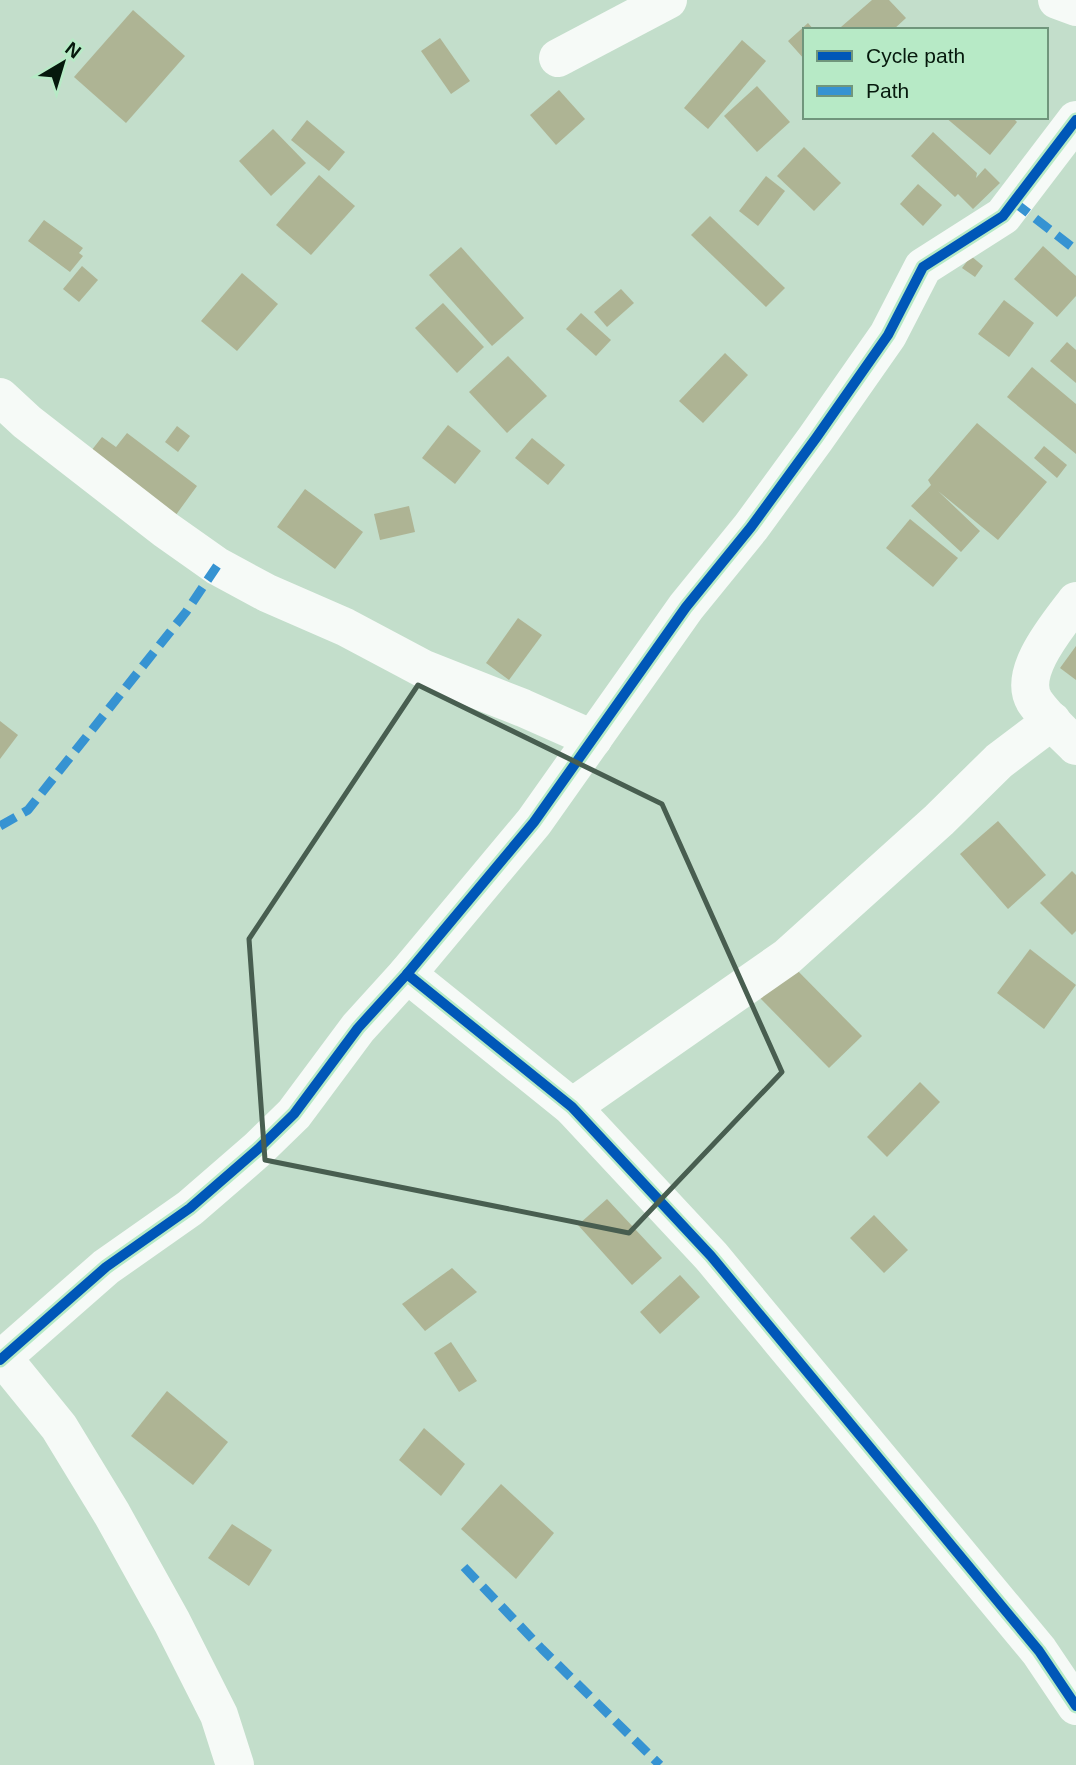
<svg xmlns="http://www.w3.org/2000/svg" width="1076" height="1765" viewBox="0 0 1076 1765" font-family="Arial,sans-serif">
	<rect width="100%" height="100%" fill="#c3decb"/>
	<!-- building -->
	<g fill="#aeb494">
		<polygon points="872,0 889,0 906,18 893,30 843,30 841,27"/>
		<polygon points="133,10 185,56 126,123 74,77"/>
		<polygon points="808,23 814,30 805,30 805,60 788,41"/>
		<polygon points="440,38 470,81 451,94 421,51"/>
		<polygon points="742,40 766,61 708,129 684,108"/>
		<polygon points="757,86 790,122 757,152 724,116"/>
		<polygon points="559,90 585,119 556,145 530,115"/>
		<polygon points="945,117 1012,117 1017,122 990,155"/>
		<polygon points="307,120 345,152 329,171 291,140"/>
		<polygon points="273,129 306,163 271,196 239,161"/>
		<polygon points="933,132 977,173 976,178 985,168 1000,183 973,209 958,194 955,197 911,156"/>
		<polygon points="804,147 841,183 814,211 777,176"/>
		<polygon points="319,175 355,206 311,255 276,225"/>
		<polygon points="766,176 785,191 758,226 739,211"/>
		<polygon points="918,184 942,205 923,226 900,204"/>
		<polygon points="710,216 785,288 766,307 691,235"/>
		<polygon points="44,220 83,248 79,253 83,256 70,272 28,241"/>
		<polygon points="1043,246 1076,276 1076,296 1057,317 1014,279"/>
		<polygon points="461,247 524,318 492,346 429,275"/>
		<polygon points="971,256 983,266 975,277 962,268"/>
		<polygon points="82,266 98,280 79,302 63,289"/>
		<polygon points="242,273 278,304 237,351 201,321"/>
		<polygon points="621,289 634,303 607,327 594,312"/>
		<polygon points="1004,300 1034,323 1009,357 978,334"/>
		<polygon points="443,303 484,347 457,373 415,328"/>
		<polygon points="581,313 611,340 596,356 566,329"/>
		<polygon points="1067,342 1076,350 1076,383 1050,361"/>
		<polygon points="725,353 748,375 703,423 679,401"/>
		<polygon points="508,356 547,396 507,433 469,392"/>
		<polygon points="1032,367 1076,404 1076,454 1007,397"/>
		<polygon points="977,423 1047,482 998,540 938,491 980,531 961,552 911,506 931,485 928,480"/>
		<polygon points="448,425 481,451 455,484 422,458"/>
		<polygon points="177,426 190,436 178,452 165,442"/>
		<polygon points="127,433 197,486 170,523 91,451 102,437 116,447"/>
		<polygon points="532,438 565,465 548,485 515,458"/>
		<polygon points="1044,446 1067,465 1057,478 1034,458"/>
		<polygon points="305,489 363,532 335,569 277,527"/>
		<polygon points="409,506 415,532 380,540 374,514"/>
		<polygon points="910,519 958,558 933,587 886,548"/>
		<polygon points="518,618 542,635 509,680 486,663"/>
		<polygon points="1076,646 1076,680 1060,668"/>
		<polygon points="0,721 18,735 0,759"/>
		<polygon points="998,821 1046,875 1008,909 960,854"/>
		<polygon points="1072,871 1076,875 1076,931 1072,935 1040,903"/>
		<polygon points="1030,949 1076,985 1044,1029 997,993"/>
		<polygon points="793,966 862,1036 829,1068 760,998"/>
		<polygon points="920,1082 940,1102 887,1157 867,1137"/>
		<polygon points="607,1199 662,1258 632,1285 578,1225"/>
		<polygon points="874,1215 908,1250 884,1273 850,1238"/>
		<polygon points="452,1268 477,1292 425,1331 402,1304"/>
		<polygon points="680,1275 700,1297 660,1334 640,1312"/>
		<polygon points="451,1342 477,1381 459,1392 434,1353"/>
		<polygon points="167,1391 228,1442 193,1485 131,1436"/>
		<polygon points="424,1428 465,1464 441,1496 399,1460"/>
		<polygon points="501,1484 554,1533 516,1579 461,1529"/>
		<polygon points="232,1524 272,1550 249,1586 208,1558"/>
	</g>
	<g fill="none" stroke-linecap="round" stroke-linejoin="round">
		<!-- minor -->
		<g stroke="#f6faf7" stroke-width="38">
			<polyline points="1057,0 1076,7"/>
			<polyline points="558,58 668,0"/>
			<polyline points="0,397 27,422 166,530 217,566 267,593 345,627 424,669 523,708 593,739"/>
			<path d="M1076,601C1059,624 1016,673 1035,702C1046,718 1062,732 1076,746"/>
			<polyline points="407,974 572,1107 711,1256 1039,1651 1076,1706"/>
			<polyline points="572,1107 787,957 939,820 999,761 1052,721"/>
			<polyline points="3,1358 59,1427 112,1514 172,1622 219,1715 235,1765"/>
			<polyline points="0,1360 106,1267 190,1208 258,1149 294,1114 358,1028 407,974 534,822 686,607 751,527 816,438 888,335 923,267 1003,216 1076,120"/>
		</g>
		<!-- quiet -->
		<g stroke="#3693d2" stroke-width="9" stroke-dasharray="18 9" stroke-linecap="butt">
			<polyline points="1014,202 1076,250"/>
			<polyline points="0,826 28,810 186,612 217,566"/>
			<polyline points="464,1567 542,1649 660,1765"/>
		</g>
		<!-- cycleway casing -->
		<g stroke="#b7eac6" stroke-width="15">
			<g id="cycleway">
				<polyline points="407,974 572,1107 711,1256 1039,1651 1076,1706"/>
				<polyline points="0,1360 106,1267 190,1208 258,1149 294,1114 358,1028 407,974 534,822 686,607 751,527 816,438 888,335 923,267 1003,216 1076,120"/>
			</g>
		</g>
		<!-- cycleway -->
		<use href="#cycleway" stroke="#0057b8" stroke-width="10"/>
	</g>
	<!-- marked area -->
	<path fill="none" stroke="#485e50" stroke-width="5" stroke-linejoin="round" d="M418,685L662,804L782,1072L629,1233L265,1160L249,939Z"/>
	<!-- legend -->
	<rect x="803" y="28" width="245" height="91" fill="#b7eac6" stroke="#70967c" stroke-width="2"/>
	<rect x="817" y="51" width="35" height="10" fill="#0057b8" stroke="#70967c" stroke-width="2"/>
	<text x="866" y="63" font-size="21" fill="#06190d">Cycle path</text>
	<rect x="817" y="86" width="35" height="10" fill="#3693d2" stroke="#70967c" stroke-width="2"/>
	<text x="866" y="98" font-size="21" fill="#06190d">Path</text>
	<!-- north arrow -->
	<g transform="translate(63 63) rotate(38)" stroke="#b7eac6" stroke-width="5" paint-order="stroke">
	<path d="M0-5L12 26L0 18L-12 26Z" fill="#06190d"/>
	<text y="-10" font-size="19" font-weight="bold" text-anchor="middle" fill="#06190d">N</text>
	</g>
</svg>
